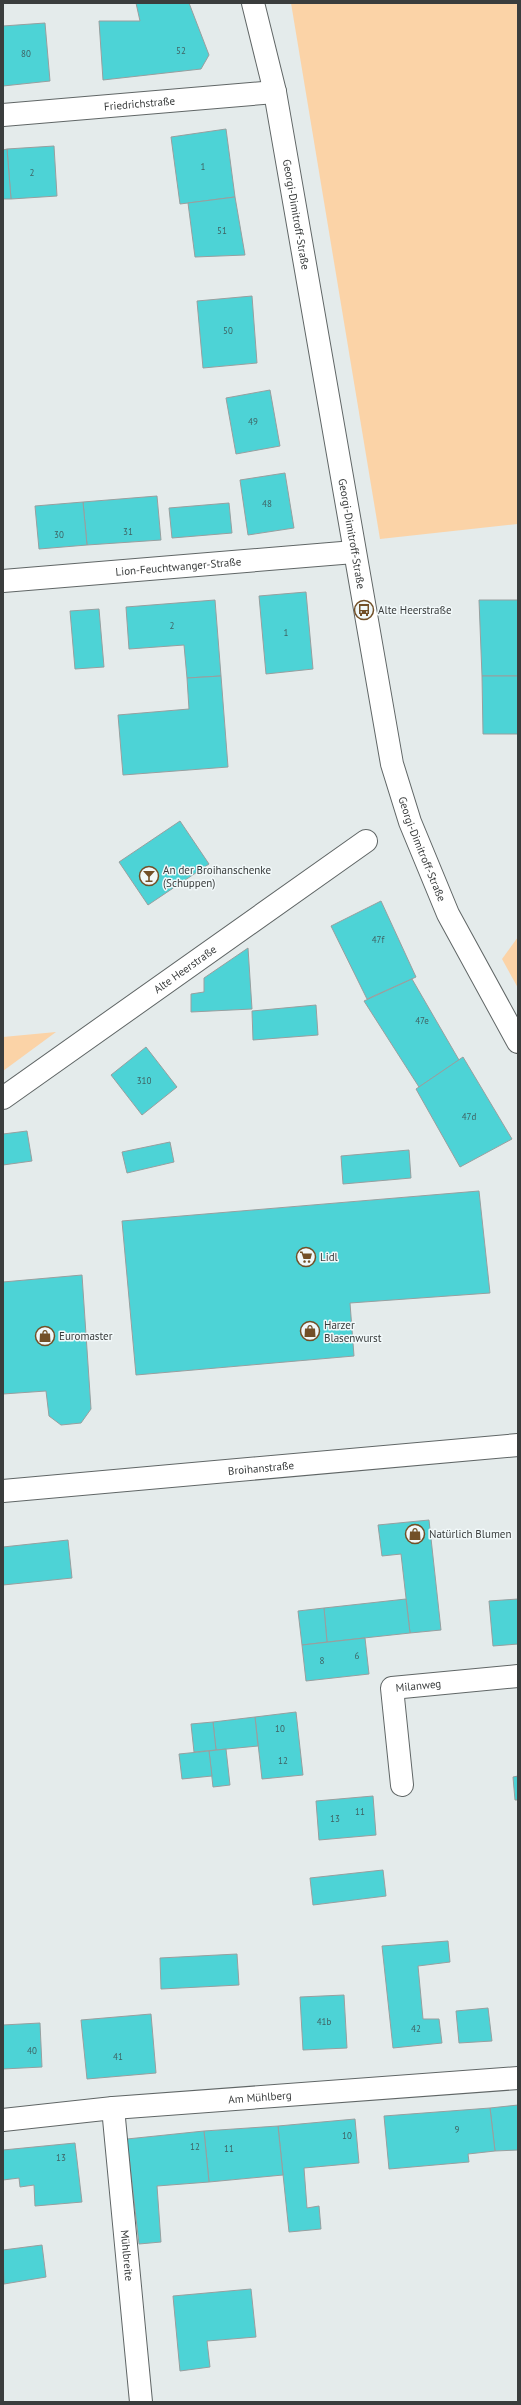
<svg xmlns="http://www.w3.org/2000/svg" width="521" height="2405" viewBox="0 0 521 2405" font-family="'PT Sans',sans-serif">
	<rect width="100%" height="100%" fill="#e4ebeb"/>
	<!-- green -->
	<g fill="#fbd3a7">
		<polygon points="291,3 518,3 518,524 380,539"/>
		<polygon points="518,937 518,988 502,959"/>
		<polygon points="56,1032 3,1071 3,1037"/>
	</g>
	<!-- building -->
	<g fill="#4dd3d6" stroke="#989f9f">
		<polygon points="136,3 189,3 209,55 201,69 103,80 99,21 140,21"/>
		<polygon points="45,23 50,81 3,86 3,26"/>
		<polygon points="226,129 235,197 180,204 171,137"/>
		<polygon points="54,146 57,196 11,199 7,149"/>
		<polygon points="7,149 11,199 3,199 3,150"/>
		<polygon points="235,197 245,255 195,257 188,203"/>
		<polygon points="252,296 257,363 203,368 197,301"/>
		<polygon points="270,390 280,446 236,454 226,398"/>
		<polygon points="285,473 294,528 248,535 240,480"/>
		<polygon points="157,496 161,540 87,545 83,502"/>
		<polygon points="83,502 87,545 39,549 35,506"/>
		<polygon points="229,503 232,533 172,538 169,508"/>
		<polygon points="306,592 313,669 266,674 259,596"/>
		<polygon points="215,600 221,676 187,678 184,645 129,649 126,607"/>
		<polygon points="479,600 518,600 518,676 482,676"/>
		<polygon points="99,609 104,667 75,669 70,611"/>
		<polygon points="221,676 228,767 123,775 118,715 189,709 187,678"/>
		<polygon points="482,676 518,676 518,734 483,734"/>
		<polygon points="180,821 209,864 148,905 119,862"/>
		<polygon points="381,901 416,977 367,999 331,926"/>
		<polygon points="248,948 252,1009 191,1012 191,994 204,992 204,978"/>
		<polygon points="412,979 459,1060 419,1087 364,1001"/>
		<polygon points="316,1005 318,1035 253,1040 252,1011"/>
		<polygon points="146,1047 177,1087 142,1115 111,1075"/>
		<polygon points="463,1057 512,1139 460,1167 416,1089"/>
		<polygon points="27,1131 32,1161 3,1165 3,1134"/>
		<polygon points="170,1142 174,1162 127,1173 122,1152"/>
		<polygon points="409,1150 411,1178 343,1184 341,1156"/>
		<polygon points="479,1191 490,1293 350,1303 354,1356 136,1375 122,1221"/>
		<polygon points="82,1275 91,1409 81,1423 61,1425 49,1416 46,1391 3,1394 3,1282"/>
		<polygon points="429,1520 441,1630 410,1633 401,1554 382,1556 378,1525"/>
		<polygon points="68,1540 72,1578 3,1585 3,1547"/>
		<polygon points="406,1599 410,1633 327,1642 324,1608"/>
		<polygon points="518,1599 518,1644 493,1646 489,1601"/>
		<polygon points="324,1608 327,1642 302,1645 298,1611"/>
		<polygon points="365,1638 369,1674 306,1681 302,1645"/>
		<polygon points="296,1712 303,1775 262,1779 255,1717"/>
		<polygon points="255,1717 258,1746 216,1750 213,1722"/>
		<polygon points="213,1722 216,1750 194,1752 191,1724"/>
		<polygon points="226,1749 230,1785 213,1787 209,1751"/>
		<polygon points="209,1751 212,1776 182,1779 179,1754"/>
		<polygon points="518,1776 518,1800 515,1800 513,1777"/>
		<polygon points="373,1796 376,1835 319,1840 316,1801"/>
		<polygon points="383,1870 386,1896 313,1905 310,1878"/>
		<polygon points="448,1941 450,1962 418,1966 423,2019 439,2019 442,2043 393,2048 382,1946"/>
		<polygon points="237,1954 239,1985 161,1989 160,1958"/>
		<polygon points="344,1995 347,2048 303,2050 300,1997"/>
		<polygon points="488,2008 492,2041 459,2043 456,2011"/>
		<polygon points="151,2014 156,2073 87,2079 81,2020"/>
		<polygon points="40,2023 42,2067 3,2069 3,2025"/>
		<polygon points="518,2105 518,2150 495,2151 490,2108"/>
		<polygon points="490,2108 495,2151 468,2154 469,2162 389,2169 384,2116"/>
		<polygon points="355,2119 359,2163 304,2168 307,2208 319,2206 321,2229 289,2232 278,2126"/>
		<polygon points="278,2126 283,2175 209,2182 204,2131"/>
		<polygon points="204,2131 209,2182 157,2186 161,2242 139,2244 127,2139"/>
		<polygon points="75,2143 82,2202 35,2206 34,2185 20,2187 19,2178 3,2180 3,2150"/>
		<polygon points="42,2245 46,2277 4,2284 3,2250"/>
		<polygon points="251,2289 256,2337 207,2341 210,2367 180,2371 173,2296"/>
	</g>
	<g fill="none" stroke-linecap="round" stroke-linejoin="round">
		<!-- minor casing -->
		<g stroke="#606666" stroke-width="24">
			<g id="minor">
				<path id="s1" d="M253,3L275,92L392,764L410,822L448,914L518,1042"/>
				<path id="s2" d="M3,115L275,92"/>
				<path id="s3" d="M3,581L354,552"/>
				<path id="s4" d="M3,1098L366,841"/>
				<path id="s5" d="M3,1491L518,1445"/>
				<path id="s6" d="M402,1785L392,1688L518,1676"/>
				<path id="s7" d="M113,2108L141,2402"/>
				<path id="s8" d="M3,2120L113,2108L518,2078"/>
			</g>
		</g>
		<!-- minor -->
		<use href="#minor" stroke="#fff" stroke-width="22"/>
	</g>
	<!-- icons -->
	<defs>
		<g id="bus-ring" transform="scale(1)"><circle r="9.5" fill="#f1f8f9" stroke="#725028" stroke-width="1.5"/><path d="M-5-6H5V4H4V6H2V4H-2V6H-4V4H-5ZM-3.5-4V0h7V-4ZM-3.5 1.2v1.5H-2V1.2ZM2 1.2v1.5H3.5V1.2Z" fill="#725028"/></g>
		<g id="bar-ring" transform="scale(1)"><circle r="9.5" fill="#f1f8f9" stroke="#725028" stroke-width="1.5"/><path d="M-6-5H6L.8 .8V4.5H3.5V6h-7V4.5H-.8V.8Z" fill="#725028"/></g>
		<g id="supermarket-ring" transform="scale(1)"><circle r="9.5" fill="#f1f8f9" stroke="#725028" stroke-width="1.5"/><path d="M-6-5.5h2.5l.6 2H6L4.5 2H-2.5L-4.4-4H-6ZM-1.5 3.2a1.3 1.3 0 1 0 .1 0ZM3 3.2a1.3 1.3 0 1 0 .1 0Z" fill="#725028"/></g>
		<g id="shop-ring" transform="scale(1)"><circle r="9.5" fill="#f1f8f9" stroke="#725028" stroke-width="1.5"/><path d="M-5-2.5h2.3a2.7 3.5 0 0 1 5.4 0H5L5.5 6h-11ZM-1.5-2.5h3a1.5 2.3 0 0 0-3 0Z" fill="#725028"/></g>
	</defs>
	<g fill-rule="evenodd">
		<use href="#bus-ring" x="364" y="610"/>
		<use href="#bar-ring" x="149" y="876"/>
		<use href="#supermarket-ring" x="306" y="1257"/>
		<use href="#shop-ring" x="310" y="1331"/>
		<use href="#shop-ring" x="45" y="1336"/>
		<use href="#shop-ring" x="415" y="1534"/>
	</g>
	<g text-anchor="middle" stroke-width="3" stroke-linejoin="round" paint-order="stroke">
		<!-- number labels -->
		<g font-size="9" fill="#3f6263">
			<text x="181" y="54">52</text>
			<text x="26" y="57">80</text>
			<text x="203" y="170">1</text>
			<text x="32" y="176">2</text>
			<text x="222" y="234">51</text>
			<text x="228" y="334">50</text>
			<text x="253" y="425">49</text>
			<text x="267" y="507">48</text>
			<text x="128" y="535">31</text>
			<text x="59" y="538">30</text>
			<text x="172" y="629">2</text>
			<text x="286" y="636">1</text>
			<text x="378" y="943">47f</text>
			<text x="422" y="1024">47e</text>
			<text x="144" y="1084">310</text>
			<text x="469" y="1120">47d</text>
			<text x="357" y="1659">6</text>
			<text x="322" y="1664">8</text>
			<text x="280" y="1732">10</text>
			<text x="283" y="1764">12</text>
			<text x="360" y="1815">11</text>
			<text x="335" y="1822">13</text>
			<text x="324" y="2025">41b</text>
			<text x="416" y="2032">42</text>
			<text x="32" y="2054">40</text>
			<text x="118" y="2060">41</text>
			<text x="457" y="2133">9</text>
			<text x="347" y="2139">10</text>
			<text x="195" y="2150">12</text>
			<text x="229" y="2152">11</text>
			<text x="61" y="2161">13</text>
		</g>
		<!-- street labels -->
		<g font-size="11" fill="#3a3d3d" stroke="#f1f8f9">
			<text dy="4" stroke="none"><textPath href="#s2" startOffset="137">Friedrichstraße</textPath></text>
			<text dy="4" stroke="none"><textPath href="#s1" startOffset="216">Georgi-Dimitroff-Straße</textPath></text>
			<text dy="4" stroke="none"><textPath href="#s1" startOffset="540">Georgi-Dimitroff-Straße</textPath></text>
			<text dy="4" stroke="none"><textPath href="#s3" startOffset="176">Lion-Feuchtwanger-Straße</textPath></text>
			<text dy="4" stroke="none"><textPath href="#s1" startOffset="864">Georgi-Dimitroff-Straße</textPath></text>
			<text dy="4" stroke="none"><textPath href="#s4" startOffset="223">Alte Heerstraße</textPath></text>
			<text dy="4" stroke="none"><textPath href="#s5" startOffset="259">Broihanstraße</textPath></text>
			<text dy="4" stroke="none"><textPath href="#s6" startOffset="124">Milanweg</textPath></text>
			<text dy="4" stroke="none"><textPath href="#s8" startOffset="258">Am Mühlberg</textPath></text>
			<text dy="4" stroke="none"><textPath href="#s7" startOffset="148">Mühlbreite</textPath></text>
		</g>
		<!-- poi labels -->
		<g font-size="11" fill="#3a3d3d" stroke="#f1f8f9" text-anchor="start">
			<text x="378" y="614">Alte Heerstraße</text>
			<text x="163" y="874">An der Broihanschenke<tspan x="163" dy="13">(Schuppen)</tspan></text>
			<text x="320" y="1261">Lidl</text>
			<text x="324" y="1329">Harzer<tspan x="324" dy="13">Blasenwurst</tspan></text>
			<text x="59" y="1340">Euromaster</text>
			<text x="429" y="1538">Natürlich Blumen</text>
		</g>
	</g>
	<!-- border -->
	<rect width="521" height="2405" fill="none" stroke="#3a3d3d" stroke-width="8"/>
</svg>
